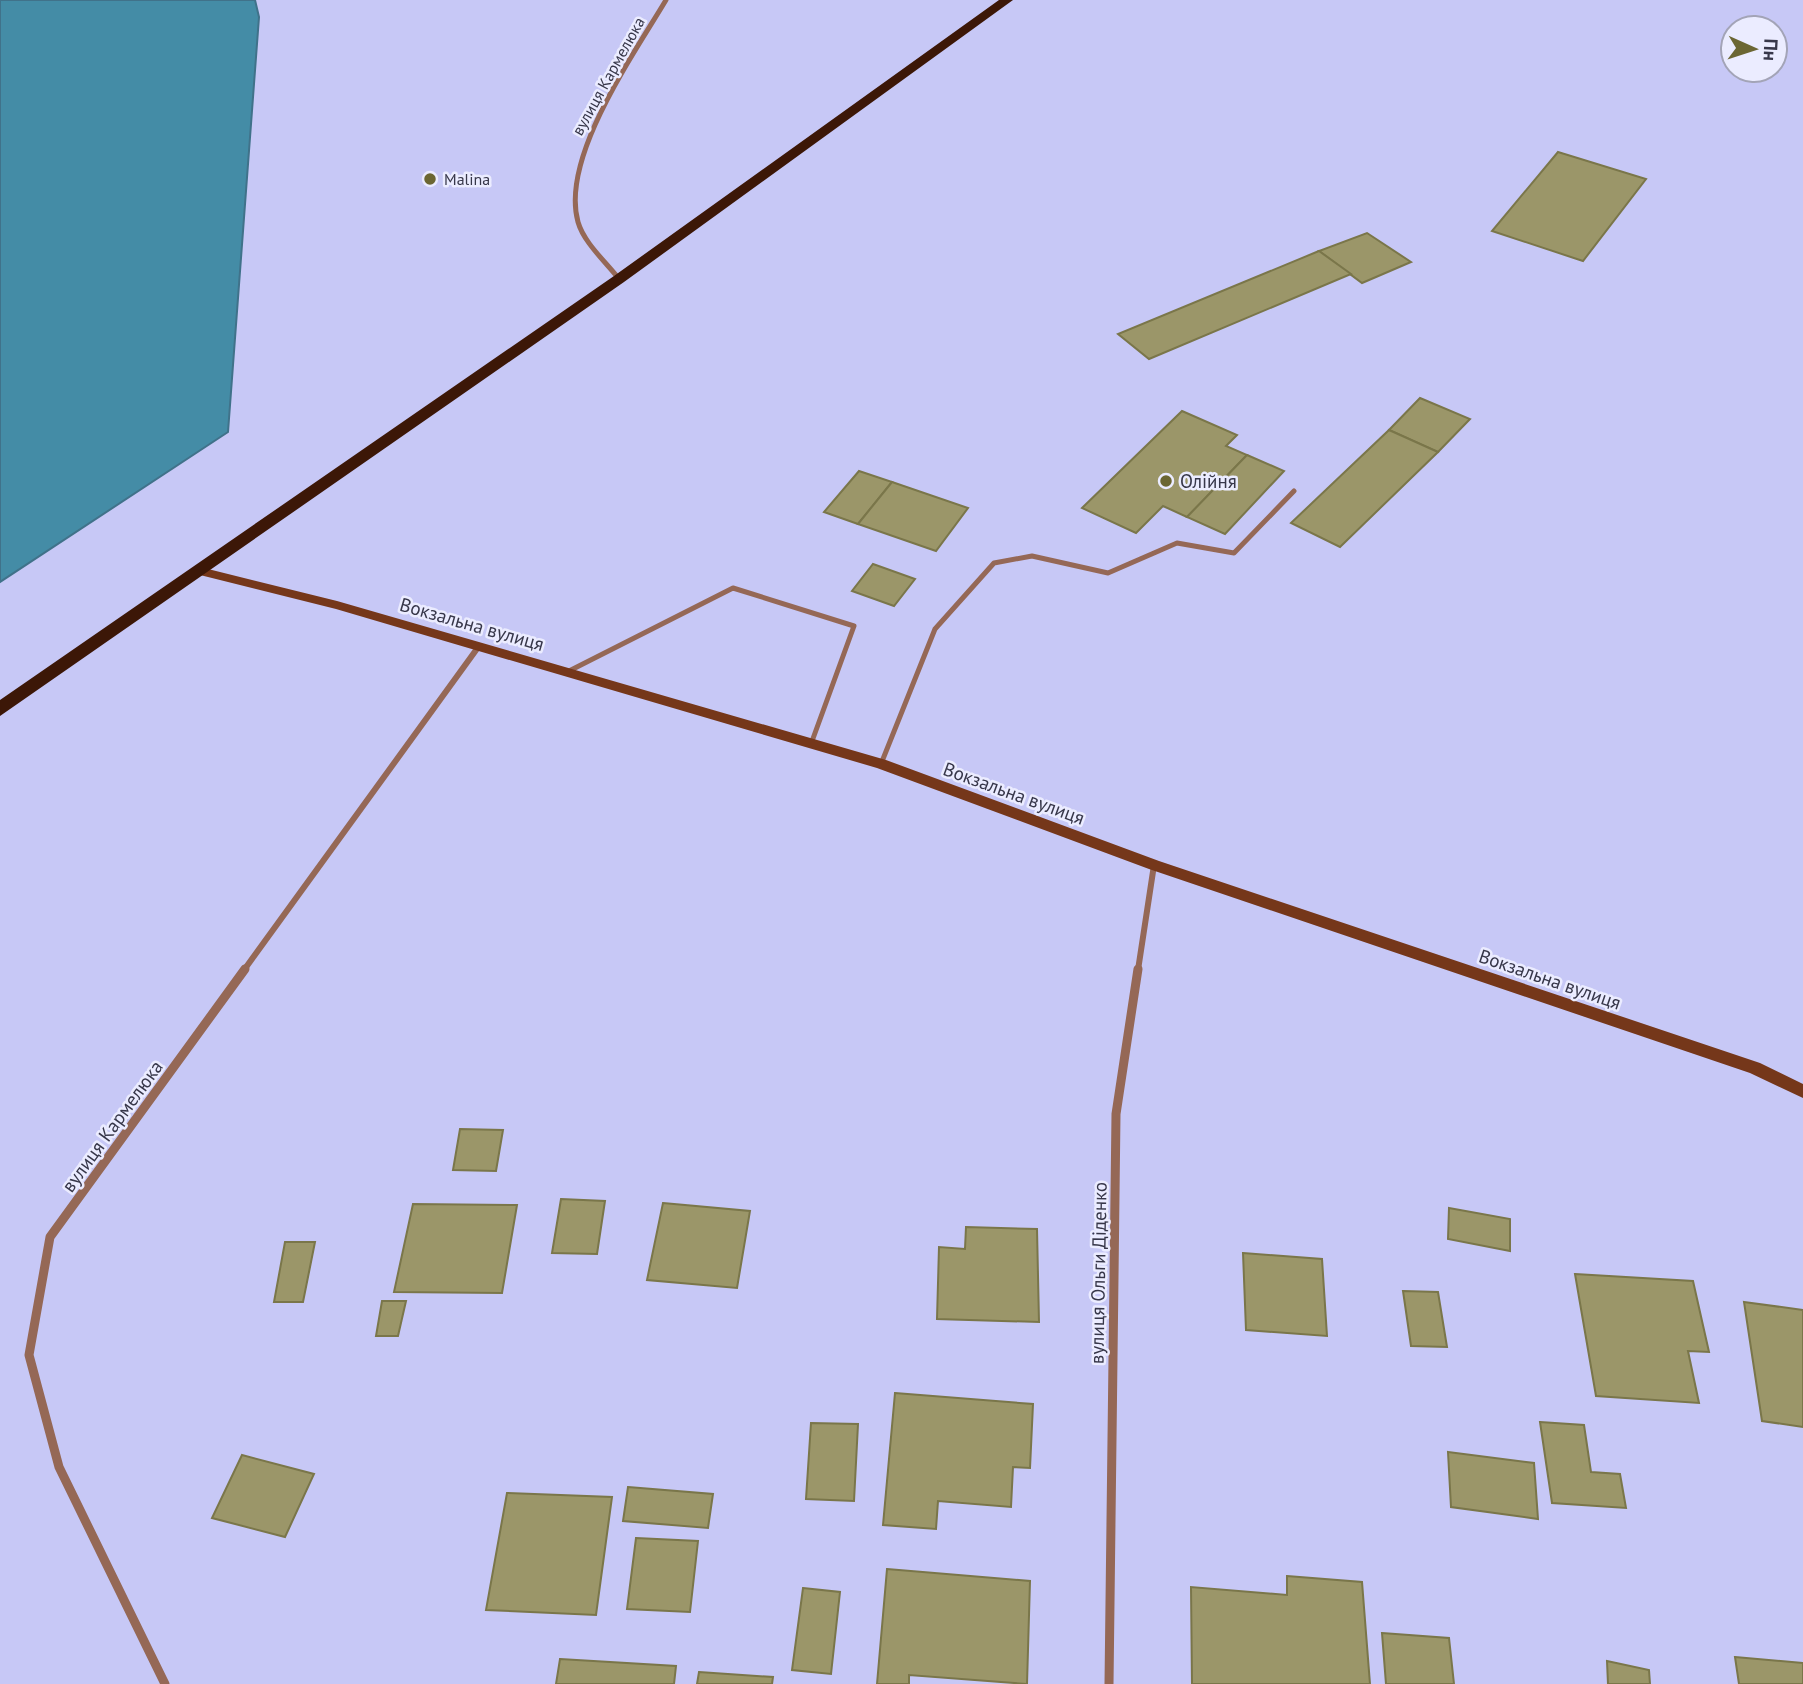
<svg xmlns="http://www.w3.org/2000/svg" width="1803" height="1684" viewBox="0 0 1803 1684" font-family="'PT Sans',sans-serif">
	<rect width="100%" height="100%" fill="#c7c8f6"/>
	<!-- water -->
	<polygon fill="#448ca6" stroke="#40728a" stroke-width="2" points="0,0 255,0 259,17 228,432 0,582"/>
	<!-- building -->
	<g fill="#9b9669" stroke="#7a764a" stroke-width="2">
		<polygon points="1558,152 1646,179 1583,261 1492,231"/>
		<polygon points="1367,233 1411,262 1362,283 1319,251"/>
		<polygon points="1319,251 1351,274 1149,359 1118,334"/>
		<polygon points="1420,398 1470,419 1438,452 1389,430"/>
		<polygon points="1182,411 1237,435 1226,446 1247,455 1187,517 1163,506 1136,533 1082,508"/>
		<polygon points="1389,430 1438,452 1340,547 1291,523"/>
		<polygon points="1247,455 1284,471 1225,534 1187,517"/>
		<polygon points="859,471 892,482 858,524 824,512"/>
		<polygon points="892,482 968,508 936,551 858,524"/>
		<polygon points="873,564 915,579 894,606 852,591"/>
		<polygon points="460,1129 503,1130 496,1171 453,1170"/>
		<polygon points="561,1199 605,1201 597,1254 552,1253"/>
		<polygon points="663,1203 750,1211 737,1288 647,1280"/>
		<polygon points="413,1204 517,1205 502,1293 394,1292"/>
		<polygon points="1449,1208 1510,1219 1510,1251 1448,1239"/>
		<polygon points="966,1227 1037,1229 1039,1322 937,1319 939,1247 965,1249"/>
		<polygon points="285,1242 315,1242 303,1302 274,1302"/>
		<polygon points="1243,1253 1322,1259 1327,1336 1246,1330"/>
		<polygon points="1575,1274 1693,1281 1709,1352 1688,1351 1699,1403 1596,1396"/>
		<polygon points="1403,1291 1438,1292 1447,1347 1411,1346"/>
		<polygon points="382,1301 406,1301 398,1336 376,1336"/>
		<polygon points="1744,1302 1803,1310 1803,1427 1762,1421"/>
		<polygon points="895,1393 1033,1404 1030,1468 1013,1467 1011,1507 938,1501 936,1529 883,1525"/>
		<polygon points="1540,1422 1584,1425 1591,1472 1620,1474 1626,1508 1552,1503"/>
		<polygon points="811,1423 858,1424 854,1501 806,1499"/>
		<polygon points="1448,1452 1534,1463 1538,1519 1451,1507"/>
		<polygon points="242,1455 314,1474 285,1537 212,1518"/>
		<polygon points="628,1487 713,1494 708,1528 623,1521"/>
		<polygon points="507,1493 612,1497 596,1615 486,1610"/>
		<polygon points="636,1538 698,1541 690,1612 627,1609"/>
		<polygon points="887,1569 1030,1581 1027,1684 909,1675 909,1684 877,1684"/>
		<polygon points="1287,1576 1362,1582 1370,1684 1192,1684 1191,1587 1287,1595"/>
		<polygon points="803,1588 840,1592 831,1674 792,1670"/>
		<polygon points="1382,1633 1449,1638 1454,1684 1386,1684"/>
		<polygon points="1735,1657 1803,1663 1803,1684 1739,1684"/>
		<polygon points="560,1659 676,1666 674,1684 556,1684"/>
		<polygon points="1607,1661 1649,1670 1650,1684 1608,1684"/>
		<polygon points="699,1672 773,1677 772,1684 697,1684"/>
	</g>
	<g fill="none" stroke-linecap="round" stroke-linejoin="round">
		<!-- service -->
		<g stroke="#956856" stroke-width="5">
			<polyline points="567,672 733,588 854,626 811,744"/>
			<polyline points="881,764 935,629 994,563 1032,556 1108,573 1177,543 1234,553 1294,491"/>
		</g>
		<!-- minor-far2 -->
		<path stroke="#956856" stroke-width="5" d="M619,279C606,262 584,243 578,222C560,158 634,54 666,0"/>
		<!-- minor-far1 -->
		<g stroke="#956856" stroke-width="6">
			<polyline points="244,970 479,646"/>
			<polyline points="1138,970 1154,865"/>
		</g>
		<!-- minor -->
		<g stroke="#956856" stroke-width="9">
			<polyline points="165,1684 59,1467 29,1355 50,1237 245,969"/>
			<polyline points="1109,1684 1116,1114 1138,969"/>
		</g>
		<!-- secondary -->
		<polygon fill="#75371a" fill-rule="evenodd" points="200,567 337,601 886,760 1159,861 1760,1063 1803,1084 1803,1098 1750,1073 1149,869 877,768 336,609 196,574 194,571 196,568"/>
		<!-- trunk -->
		<polygon fill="#3c1707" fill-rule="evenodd" points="999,0 1013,0 624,282 0,716 0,700 614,276"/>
	</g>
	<!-- markers -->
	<g fill="#6b6633" stroke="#ebecff" stroke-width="2.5">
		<circle cx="430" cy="179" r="7"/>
		<circle cx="1166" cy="481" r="7"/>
	</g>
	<g text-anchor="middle" stroke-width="5" stroke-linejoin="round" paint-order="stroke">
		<!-- far-street labels -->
		<g font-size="16" fill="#37374a" stroke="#ebecff">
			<text transform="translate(608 76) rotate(-61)" y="6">вулиця Кармелюка</text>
		</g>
		<!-- far-poi labels -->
		<g font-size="16" fill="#37374a" stroke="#ebecff" text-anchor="start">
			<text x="444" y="185">Malina</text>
		</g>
		<!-- poi labels -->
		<g font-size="19" fill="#37374a" stroke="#ebecff" text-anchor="start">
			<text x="1180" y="488">Олійня</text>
		</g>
		<!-- street labels -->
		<g font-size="19" fill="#37374a" stroke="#ebecff">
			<text transform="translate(472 624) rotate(16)" y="7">Вокзальна вулиця</text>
			<text transform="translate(1014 793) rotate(20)" y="7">Вокзальна вулиця</text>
			<text transform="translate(1550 979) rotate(19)" y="7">Вокзальна вулиця</text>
			<text transform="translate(112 1126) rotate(-54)" y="7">вулиця Кармелюка</text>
			<text transform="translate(1098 1273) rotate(-89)" y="7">вулиця Ольги Діденко</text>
		</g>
	</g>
	<!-- north arrow -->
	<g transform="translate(1754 49) rotate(93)"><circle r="33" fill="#ebecff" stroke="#a3a4b7" stroke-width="2"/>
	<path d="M0-5L12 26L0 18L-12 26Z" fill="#6b6633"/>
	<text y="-10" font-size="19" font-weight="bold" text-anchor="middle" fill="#37374a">Пн</text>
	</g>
</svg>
